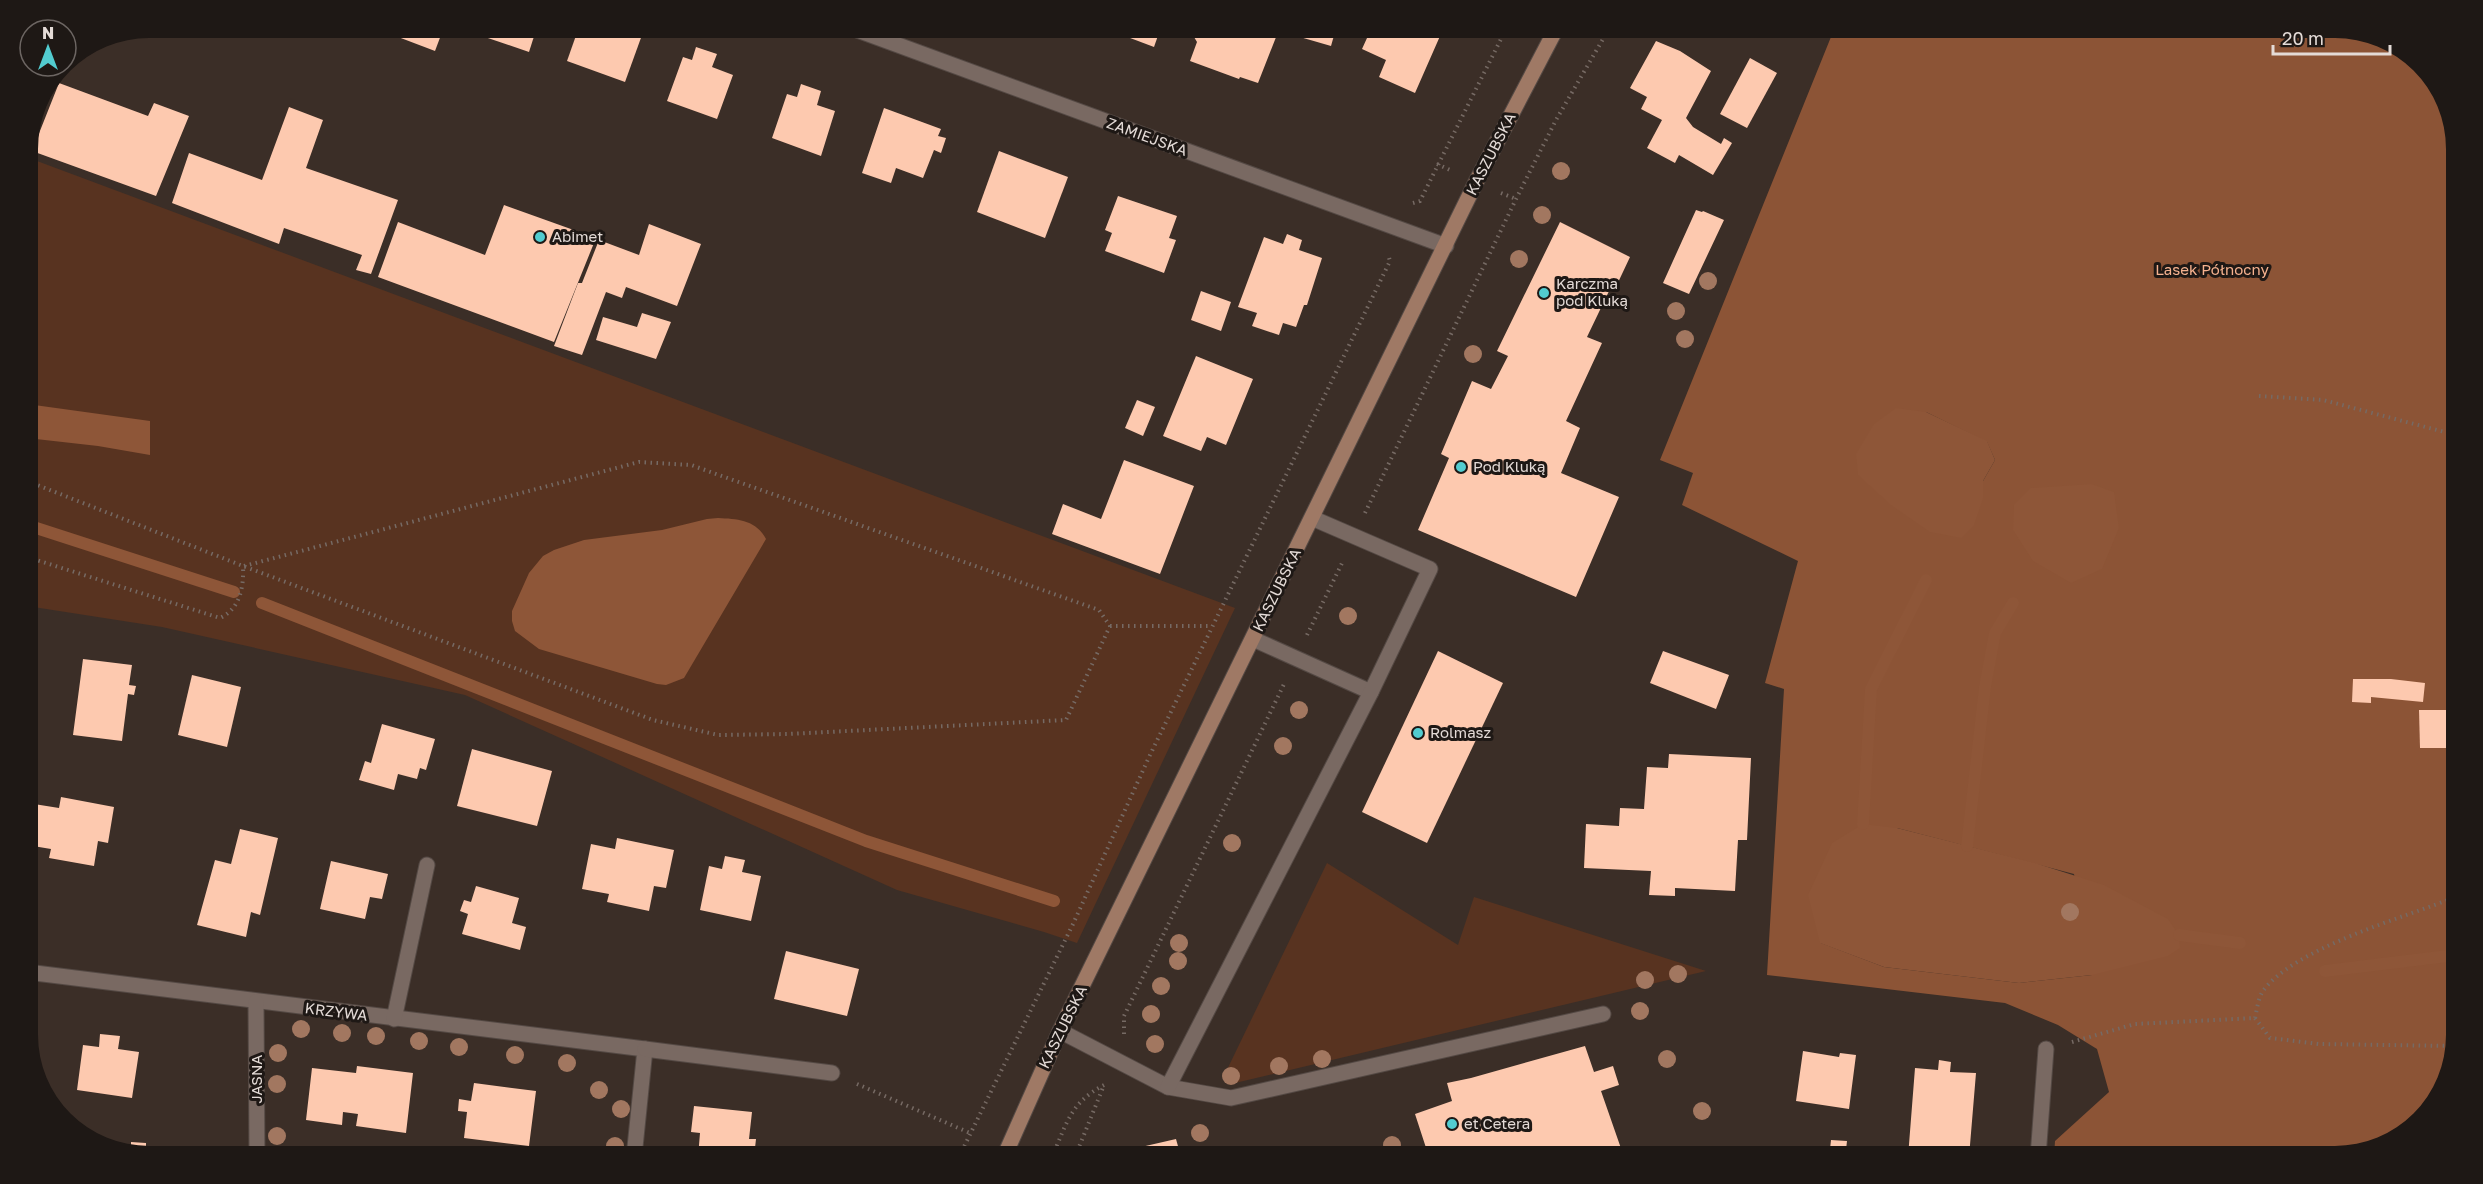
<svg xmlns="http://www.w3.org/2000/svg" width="2483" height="1184" viewBox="0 0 2483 1184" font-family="'Golos Text',sans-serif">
	<rect width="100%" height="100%" fill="#3b2e27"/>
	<!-- green -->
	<g fill="#583320">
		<polygon points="37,161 1235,608 1077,943 1044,932 897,890 465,695 162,627 27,606 27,172"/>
		<polygon points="1327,863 1458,945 1474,897 1706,971 1235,1083 1223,1078"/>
	</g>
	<!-- forest -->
	<path fill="#8c5436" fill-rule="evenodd" d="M1835,27H2335L2388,39L2435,81L2456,141V1036L2444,1089L2402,1137L2335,1157H2054L2055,1141L2109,1092L2097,1049L2058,1025L2005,1003L1767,975L1784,689L1765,683L1798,561L1682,505L1693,473L1660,460ZM1926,412L1987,442L1995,460L1983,481V498ZM1897,828L2074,874L2092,975L2019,983L1884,967L1821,943Z"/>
	<!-- water -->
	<g fill="#8e5638">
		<polygon points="27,404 150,421 150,455 98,446 27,438"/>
		<polygon points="1896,408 1926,412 1987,441 1995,460 1983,481 1983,498 1974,525 1961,538 1930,532 1891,505 1858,475 1856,454 1874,424"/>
		<polygon points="2092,484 2114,492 2119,528 2102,569 2071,583 2033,561 2013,530 2014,505 2031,488"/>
		<path d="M718,518C738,519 756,520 766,539L684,678L666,685L657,684L539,649L515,631L512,621V611L529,573L543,556L554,550L584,540L662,530L707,519Z"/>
		<polygon points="1863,824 1897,828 2035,863 2104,885 2168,919 2179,935 2180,948 2168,956 2092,975 2019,983 1884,967 1820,943 1808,895 1832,843"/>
	</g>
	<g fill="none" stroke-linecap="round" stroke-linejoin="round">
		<!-- stream -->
		<g stroke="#8e5638" stroke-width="12">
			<polyline points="27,525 234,592"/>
			<polyline points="262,603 866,841 1054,901"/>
			<polyline points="1863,824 1871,689 1926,580"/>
			<polyline points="1967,846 1985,687 1995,633 2013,603"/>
			<polyline points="2179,935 2240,943"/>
			<polyline points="2325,971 2456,955"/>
		</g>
	</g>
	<!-- building -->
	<g fill="#fdc9af">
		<polygon points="387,27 444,27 435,51 385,32"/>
		<polygon points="482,27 537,27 529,52 479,35"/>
		<polygon points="579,27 618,27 642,35 625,82 567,61"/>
		<polygon points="1101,27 1161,27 1154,47"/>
		<polygon points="1198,27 1280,27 1258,83 1240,77 1239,79 1190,61 1197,42 1194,37"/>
		<polygon points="1295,27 1332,27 1335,32 1331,46 1293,35"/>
		<polygon points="1372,27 1444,27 1415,93 1379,77 1386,60 1362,49"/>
		<polygon points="1779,27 1799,27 1794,36"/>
		<polygon points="1656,41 1680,51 1711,71 1686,118 1693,127 1721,144 1724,138 1732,143 1713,175 1679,155 1675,163 1647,148 1662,120 1641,109 1647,97 1630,88"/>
		<polygon points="696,47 717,54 712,67 733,75 717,119 667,101 683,57 692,60"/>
		<polygon points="1750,58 1777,73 1747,128 1720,114"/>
		<polygon points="59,83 148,116 154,103 189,116 156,196 32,151"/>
		<polygon points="801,84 821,91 817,105 835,111 821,156 772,138 787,94 797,97"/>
		<polygon points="289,107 323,120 306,168 398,200 371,274 356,270 362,255 284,228 279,244 172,203 189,153 262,180"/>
		<polygon points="884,108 941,129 938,136 946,138 941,153 934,150 923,178 896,168 891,183 862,173"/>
		<polygon points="999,151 1068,177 1045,238 977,212"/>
		<polygon points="1118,196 1177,216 1169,238 1176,240 1164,273 1105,251 1112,233 1105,230"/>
		<polygon points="504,205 596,238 554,342 378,277 398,222 485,255"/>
		<polygon points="1696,210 1702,212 1703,211 1724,220 1689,294 1663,283"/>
		<polygon points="1560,222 1630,257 1614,291 1610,289 1587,337 1602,343 1566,421 1580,428 1561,473 1619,497 1576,597 1418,530 1449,458 1441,454 1472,381 1491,389 1508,356 1497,351"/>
		<polygon points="649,224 701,244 677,306 626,287 622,298 606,292 582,355 554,346 578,283 582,283 599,240 639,255"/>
		<polygon points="1287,234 1302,240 1299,250 1322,258 1307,305 1304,305 1296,327 1283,323 1279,335 1252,326 1257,313 1238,307 1264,237 1283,244"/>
		<polygon points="1201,291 1231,302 1221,331 1191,320"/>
		<polygon points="642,313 671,322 656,359 596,340 603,317 637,327"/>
		<polygon points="1196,356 1253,379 1226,445 1207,437 1201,451 1163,436"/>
		<polygon points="1137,400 1155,407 1143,436 1125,428"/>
		<polygon points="1124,460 1194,486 1160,574 1052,534 1063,504 1101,519"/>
		<polygon points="1438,651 1503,683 1427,843 1362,812"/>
		<polygon points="1663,651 1729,675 1716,709 1650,683"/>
		<polygon points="83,659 132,665 129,685 136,686 134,695 128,694 122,741 73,735"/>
		<polygon points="192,675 241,687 227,747 178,735"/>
		<polygon points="2353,679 2391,679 2425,683 2423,702 2371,697 2371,703 2352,702"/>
		<polygon points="2419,710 2456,710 2456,748 2420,748"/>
		<polygon points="382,724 435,739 426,770 420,768 417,779 398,774 394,790 359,780 365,761 371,763"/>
		<polygon points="472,749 552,771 537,826 457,806"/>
		<polygon points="1669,754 1751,758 1747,840 1738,840 1735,891 1675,888 1675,896 1649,895 1651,871 1584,868 1586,824 1619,826 1620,808 1644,809 1647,767 1668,768"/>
		<polygon points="61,797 114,807 108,843 98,841 94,866 49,858 51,849 27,845 34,804 59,808"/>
		<polygon points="240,829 278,838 260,915 251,912 246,937 197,925 215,860 231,864"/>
		<polygon points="617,838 674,850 666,888 654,886 649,911 607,902 609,894 582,889 591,844 615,849"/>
		<polygon points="725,856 745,860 742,872 761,876 751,921 700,910 709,866 722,869"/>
		<polygon points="331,861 388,874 382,899 370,897 365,919 320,909"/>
		<polygon points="476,886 519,898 512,923 526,927 520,950 462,934 468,914 460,911 464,900 471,902"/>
		<polygon points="786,951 859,969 847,1016 774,999"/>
		<polygon points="100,1034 120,1036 118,1049 139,1052 132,1098 77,1090 83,1045 99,1047"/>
		<polygon points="1585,1046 1594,1072 1613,1066 1619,1085 1601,1091 1624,1157 1429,1157 1415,1114 1452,1101 1447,1083 1471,1078"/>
		<polygon points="1803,1051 1839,1057 1840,1053 1856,1055 1849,1109 1796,1101"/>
		<polygon points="1939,1060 1951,1062 1950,1072 1976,1073 1969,1157 1908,1157 1915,1068 1938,1070"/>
		<polygon points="357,1066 413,1073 406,1133 356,1126 358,1114 343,1112 342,1125 306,1120 312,1068 356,1073"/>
		<polygon points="474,1083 536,1091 529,1146 464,1138 467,1112 458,1111 459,1099 471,1101"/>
		<polygon points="694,1106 752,1112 749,1139 756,1139 754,1157 698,1157 700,1133 691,1132"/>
		<polygon points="1176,1139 1181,1157 1115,1157 1115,1153"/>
		<polygon points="1831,1140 1847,1141 1846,1150 1867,1152 1867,1157 1815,1157 1816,1148 1830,1149"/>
		<polygon points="131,1142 146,1143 146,1154 165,1155 165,1157 148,1157 131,1153"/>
	</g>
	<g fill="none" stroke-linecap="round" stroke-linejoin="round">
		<!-- service casing -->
		<g stroke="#544944" stroke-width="17">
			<g id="service">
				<polyline points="1253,639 1371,692"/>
				<polyline points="1060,1031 1168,1087 1231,1098 1603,1014"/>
				<polyline points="1168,1087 1371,692 1430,569 1312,518"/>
			</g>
		</g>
		<!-- minor casing -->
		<g stroke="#544944" stroke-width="17">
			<g id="minor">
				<polyline points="849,27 1446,246"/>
				<polyline points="27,972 645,1049 634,1157"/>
				<polyline points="256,1002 257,1157"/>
				<polyline points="394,1019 427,865"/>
				<polyline points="645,1049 832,1073"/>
				<polyline points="2038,1157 2046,1049"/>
			</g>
		</g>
		<!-- secondary casing -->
		<g stroke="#544944" stroke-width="17">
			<polyline id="secondary" points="1004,1157 1060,1031 1476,182 1557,27"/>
		</g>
		<!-- path -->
		<g stroke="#766a64" stroke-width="4" stroke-dasharray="1.5 4.5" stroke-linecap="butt">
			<polyline points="1437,164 1450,170"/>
			<polyline points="1501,193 1516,199"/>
			<polyline points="1413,203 1420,201 1507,27"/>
			<polyline points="2259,396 2323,400 2456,435"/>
			<polyline points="27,481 243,566 653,720 718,735 788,734 1066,720 1110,626"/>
			<polyline points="1365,513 1516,199 1556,120 1610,27"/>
			<path d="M27,557L220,618C240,609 244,587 243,566"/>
			<polyline points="244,566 639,462 691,465 1099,610 1110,626"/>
			<polyline points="1110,626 1212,626"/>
			<polyline points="1307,635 1343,561"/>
			<path d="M2255,1018C2257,1010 2258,998 2263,991C2294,948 2405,917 2456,897"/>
			<polyline points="2255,1018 2270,1038 2319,1044 2454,1046"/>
			<polyline points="1124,1034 1124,1016 1285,682"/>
			<polyline points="2072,1042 2135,1024 2255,1018"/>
			<polyline points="857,1084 970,1133"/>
			<polyline points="959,1157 1073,924 1150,755 1390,261 1388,254"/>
			<path d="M1052,1157C1067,1123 1070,1103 1104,1085"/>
			<polyline points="1075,1157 1104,1085"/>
		</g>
		<!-- service -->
		<use href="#service" stroke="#796962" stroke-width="15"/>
		<!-- minor -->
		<use href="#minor" stroke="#796962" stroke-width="15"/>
		<!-- secondary -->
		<use href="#secondary" stroke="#9f7965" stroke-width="15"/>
	</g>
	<!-- trees -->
	<g fill="#a27760">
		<circle cx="1561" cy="171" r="9"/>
		<circle cx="1542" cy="215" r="9"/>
		<circle cx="1519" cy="259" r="9"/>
		<circle cx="1708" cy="281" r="9"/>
		<circle cx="1676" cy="311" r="9"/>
		<circle cx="1685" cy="339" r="9"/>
		<circle cx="1473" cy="354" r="9"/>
		<circle cx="1348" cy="616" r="9"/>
		<circle cx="1299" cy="710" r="9"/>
		<circle cx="1283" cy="746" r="9"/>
		<circle cx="1232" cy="843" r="9"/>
		<circle cx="2070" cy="912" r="9"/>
		<circle cx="1179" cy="943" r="9"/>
		<circle cx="1178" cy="961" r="9"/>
		<circle cx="1678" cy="974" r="9"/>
		<circle cx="1645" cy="980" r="9"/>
		<circle cx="1161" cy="986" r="9"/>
		<circle cx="1640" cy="1011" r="9"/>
		<circle cx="1151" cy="1014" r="9"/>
		<circle cx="301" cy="1029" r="9"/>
		<circle cx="342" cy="1033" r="9"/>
		<circle cx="376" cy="1036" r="9"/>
		<circle cx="419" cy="1041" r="9"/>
		<circle cx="1155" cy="1044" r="9"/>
		<circle cx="459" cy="1047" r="9"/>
		<circle cx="278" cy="1053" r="9"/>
		<circle cx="515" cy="1055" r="9"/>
		<circle cx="1322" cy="1059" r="9"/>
		<circle cx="1667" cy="1059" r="9"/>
		<circle cx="567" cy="1063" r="9"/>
		<circle cx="1279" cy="1066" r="9"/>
		<circle cx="1231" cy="1076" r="9"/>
		<circle cx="277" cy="1084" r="9"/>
		<circle cx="599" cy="1090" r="9"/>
		<circle cx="621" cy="1109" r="9"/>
		<circle cx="1702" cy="1111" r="9"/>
		<circle cx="1200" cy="1133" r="9"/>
		<circle cx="277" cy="1136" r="9"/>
		<circle cx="1392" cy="1145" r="9"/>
		<circle cx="615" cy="1146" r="9"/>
	</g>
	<!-- markers -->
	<g fill="#52ccd0" stroke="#1e1815" stroke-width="2">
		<circle cx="540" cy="237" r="6"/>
		<circle cx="1544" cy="293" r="6"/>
		<circle cx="1461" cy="467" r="6"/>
		<circle cx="1418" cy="733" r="6"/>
		<circle cx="1452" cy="1124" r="6"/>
	</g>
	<g text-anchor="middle" stroke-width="6" stroke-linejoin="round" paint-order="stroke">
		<!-- street labels -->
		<g font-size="15" fill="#e4dbd7" stroke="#1e1815">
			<text transform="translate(1147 137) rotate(20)" y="5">ZAMIEJSKA</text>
			<text transform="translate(1491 154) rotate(-63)" y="5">KASZUBSKA</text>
			<text transform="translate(1277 590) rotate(-64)" y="5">KASZUBSKA</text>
			<text transform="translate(336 1012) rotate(7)" y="5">KRZYWA</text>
			<text transform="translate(1063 1027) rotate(-64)" y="5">KASZUBSKA</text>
			<text transform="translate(257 1079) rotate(-90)" y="5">JASNA</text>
		</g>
		<!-- poi labels -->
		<g font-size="15" fill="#e4dbd7" stroke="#1e1815" text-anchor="start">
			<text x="552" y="242">Abimet</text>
			<text x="1556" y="289">Karczma<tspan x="1556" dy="17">pod Kluką</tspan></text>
			<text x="1473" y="472">Pod Kluką</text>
			<text x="1430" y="738">Rolmasz</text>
			<text x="1464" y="1129">et Cetera</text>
		</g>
		<!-- park labels -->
		<g font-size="15" fill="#f6b28f" stroke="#1e1815">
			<text x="2212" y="275">Lasek Północny</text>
		</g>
	</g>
	<!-- crop -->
	<path d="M0 0H2483V1184H0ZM149 38H2335A111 111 0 0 1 2446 149V1035A111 111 0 0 1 2335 1146H149A111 111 0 0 1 38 1035V149A111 111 0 0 1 149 38Z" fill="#1e1815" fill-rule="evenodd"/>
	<!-- north arrow -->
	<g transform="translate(48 48)"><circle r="28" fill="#1e1815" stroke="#6d6663" stroke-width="1.5"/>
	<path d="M0-4.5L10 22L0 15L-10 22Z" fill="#52ccd0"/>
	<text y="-9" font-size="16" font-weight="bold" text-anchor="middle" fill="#e4dbd7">N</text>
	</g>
	<!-- scale -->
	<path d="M2273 45v9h117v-9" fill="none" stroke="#e4dbd7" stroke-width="3"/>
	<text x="2282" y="45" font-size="18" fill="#e4dbd7" stroke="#1e1815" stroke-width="4.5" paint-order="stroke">20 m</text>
</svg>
